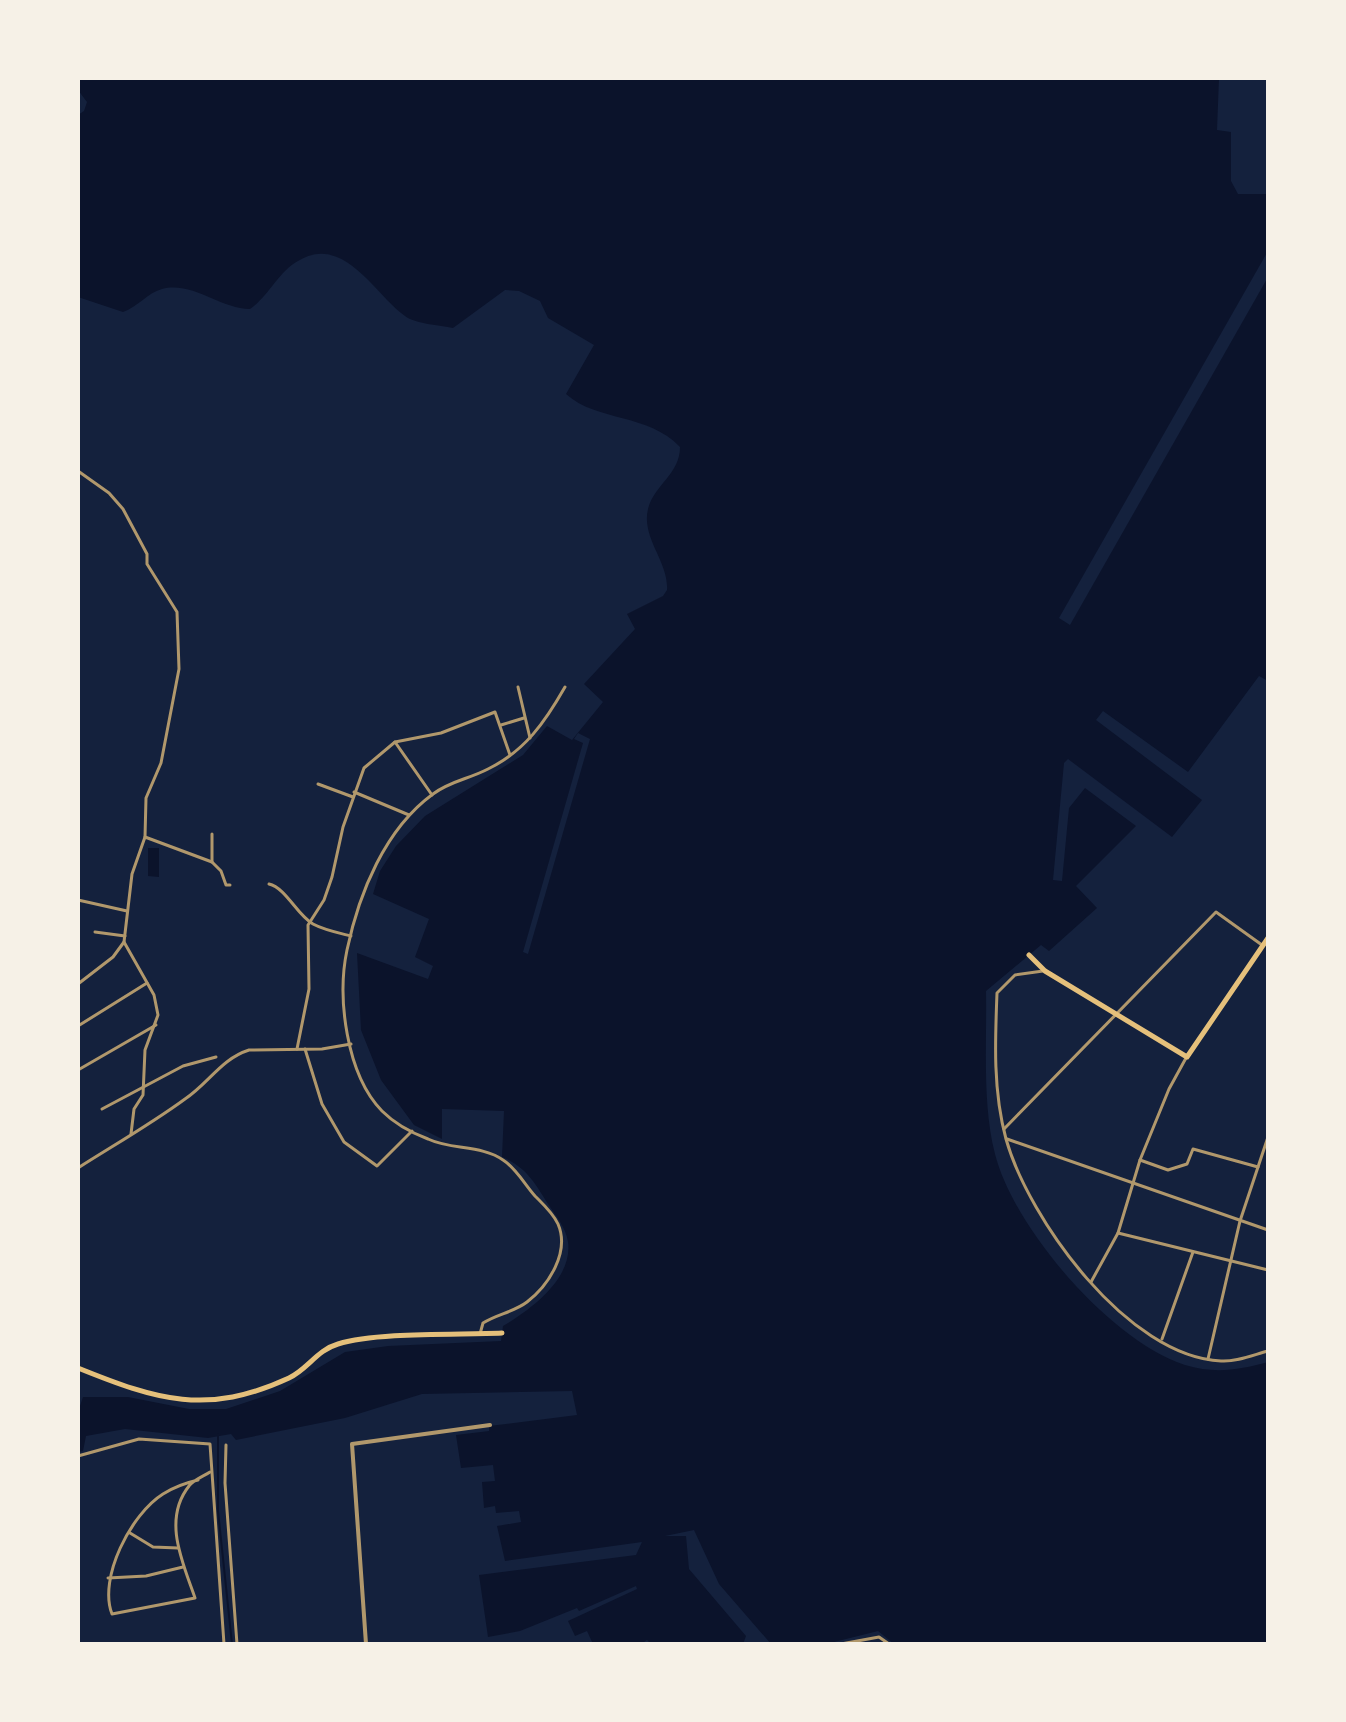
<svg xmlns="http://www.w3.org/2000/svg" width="1346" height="1722" viewBox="0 0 1346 1722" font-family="'Public Sans',sans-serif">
	<rect width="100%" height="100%" fill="#14213d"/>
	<!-- water -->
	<g fill="#0b132b">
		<path d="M78,78H1219L1217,130L1231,132V181L1238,194H1268V681L1259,676L1188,772L1103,711L1096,720L1202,800L1172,837L1068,759L1064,763L1053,880L1062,881L1069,808L1085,788L1136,826L1076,886L1097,908L1049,951L1041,945L986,991C987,1044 982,1103 995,1154C1014,1229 1111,1341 1185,1365C1215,1374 1239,1370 1268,1362V1644H894L878,1631L826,1644H771L719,1584L694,1530L665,1536H686L689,1569L746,1636L743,1644H651L647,1640L641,1644H593L587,1631L575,1636L568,1621L637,1589L636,1586L579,1611L577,1608L520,1631L488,1637L479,1575L636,1555L642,1542L505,1561L497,1526L521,1522L519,1511L496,1513L495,1506L484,1508L482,1482L495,1481L493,1465L461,1468L456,1435L489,1431V1426L577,1415L572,1391L422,1394L345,1418L236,1440L231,1434L208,1438L125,1429L86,1436L83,1451L78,1452V1412L83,1397H128L189,1409H226L280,1391L345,1352L388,1346L501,1341L503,1326C530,1310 573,1279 568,1242C566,1228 556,1216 548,1204C535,1183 526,1167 502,1157L504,1111L442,1109V1139L414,1125L381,1080L361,1030L357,953L428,979L433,966L415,957L429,919L373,894L380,871L396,846L425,816L523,755L547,726L572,740L603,702L584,684L635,629L627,614L663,596L667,590C669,562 641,538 648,509C654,485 680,474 680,447C648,413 597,422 566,394L594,345L548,318L540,301L519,291L505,290L453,328C440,325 415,324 405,316C375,295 344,233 298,261C278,272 269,296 250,309C220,309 193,281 162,289C147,293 138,307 123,312L78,297V115L84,111L87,102L78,90Z"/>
		<polygon points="148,848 159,848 159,877 148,876"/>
	</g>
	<!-- pier -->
	<g fill="#14213d">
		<polygon points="1268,251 1268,277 1070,625 1059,618"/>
		<polygon points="578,733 590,739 528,954 523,952 583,743 574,739"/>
	</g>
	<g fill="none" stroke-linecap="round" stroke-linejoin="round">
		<!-- stream -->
		<polyline stroke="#0b132b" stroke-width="2" points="218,1434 218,1511 232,1644"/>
		<!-- minor -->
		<g stroke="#b1986c" stroke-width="3">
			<polyline points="78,471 109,493 123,509 147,554 147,564 177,612 179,669 161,763 146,798 145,837"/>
			<polyline points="518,687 530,738"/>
			<polyline points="501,725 524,718"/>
			<polyline points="395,742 432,795"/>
			<polyline points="318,784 353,797"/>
			<polyline points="354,792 409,815"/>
			<polyline points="212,862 212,834"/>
			<path d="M269,884C286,888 297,915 313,924C324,930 339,933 351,936"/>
			<polyline points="78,900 127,911"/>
			<polyline points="95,932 125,936"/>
			<polyline points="124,942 154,995 158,1015 145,1050 143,1095 134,1109 131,1134"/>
			<path d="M1043,971L1015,975L997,993C995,1042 993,1091 1006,1139C1029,1220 1128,1357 1221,1361C1237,1362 1253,1355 1268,1351"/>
			<polyline points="78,984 113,957 124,942 132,874 145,837 212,862 221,871 226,885 230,885"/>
			<polyline points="78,1026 147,983"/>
			<polyline points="297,1049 309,989 308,925 324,900 332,877 343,827 364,768 395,742 441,733 495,712 510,755"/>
			<polyline points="305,1049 322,1104 344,1142 377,1166 412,1131"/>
			<polyline points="78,1070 156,1025"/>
			<polyline points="102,1109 183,1066 216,1057"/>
			<polyline points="1004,1129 1216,912 1262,945"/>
			<polyline points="1007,1139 1268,1230"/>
			<polyline points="1140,1160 1168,1170 1187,1164 1193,1149 1258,1167"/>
			<path d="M78,1168C114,1145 151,1124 185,1099C209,1083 221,1059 249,1050L322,1049L351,1044"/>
			<polyline points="1118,1233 1268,1270"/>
			<polyline points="1091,1282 1118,1233 1140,1160 1169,1089 1186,1058"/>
			<path d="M480,1334L483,1323C497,1314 514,1312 527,1302C549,1285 570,1252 558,1224C553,1213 543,1204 535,1196C525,1185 516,1168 503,1160C482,1145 451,1150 428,1139C412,1133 394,1123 382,1111C346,1074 337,997 347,950C359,893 385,829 433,794C450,781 469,779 488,769C525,751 545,722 565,687"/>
			<polyline points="1162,1339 1193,1252"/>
			<polyline points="1208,1359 1240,1221 1268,1137"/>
			<polyline points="226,1445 225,1483 237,1644"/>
			<polyline points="78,1456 139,1439 210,1444 224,1644"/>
			<path d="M198,1480C185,1483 174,1487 163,1494C131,1514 98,1578 112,1614L195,1598C183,1563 162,1520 189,1486C193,1480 204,1476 210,1472"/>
			<polyline points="130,1533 153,1547 178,1548"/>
			<polyline points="108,1578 146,1576 183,1567"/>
			<polyline points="841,1644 879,1637 889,1644"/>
		</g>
		<!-- tertiary -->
		<polyline stroke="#b1986c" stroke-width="4" points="366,1644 352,1444 490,1425"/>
		<!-- secondary -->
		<g stroke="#e5c07b" stroke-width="5">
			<polyline points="1029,955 1045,971 1187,1057 1268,938"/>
			<path d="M78,1368C157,1400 207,1416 289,1378C308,1369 317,1350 338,1344C377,1332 458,1335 502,1333"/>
		</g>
	</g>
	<!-- border -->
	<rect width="1346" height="1722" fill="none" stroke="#f6f1e7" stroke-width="160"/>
</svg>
